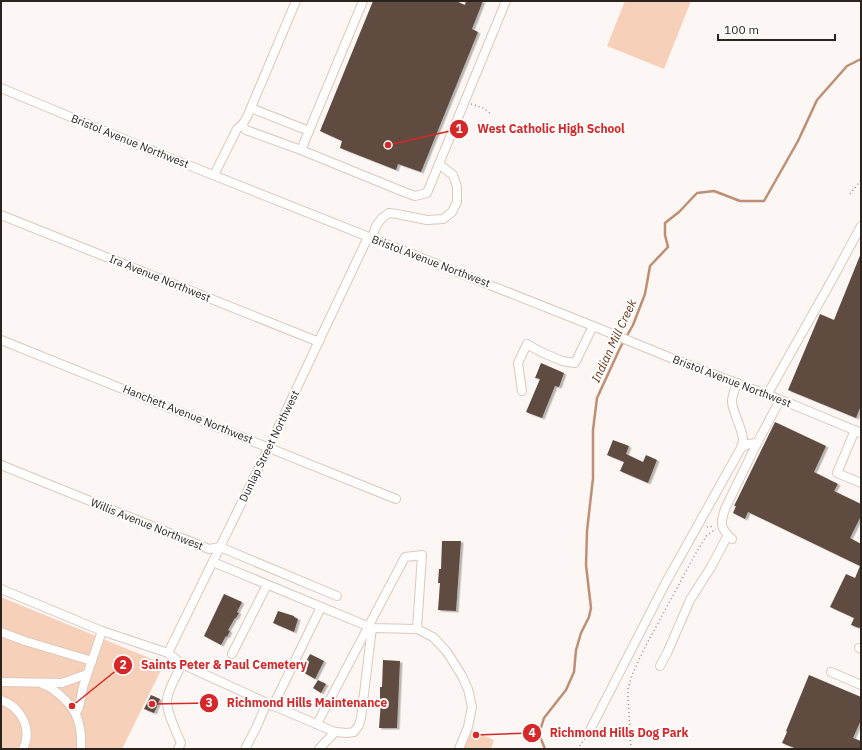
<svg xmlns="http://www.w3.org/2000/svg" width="862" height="750" viewBox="0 0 862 750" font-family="'IBM Plex Sans',sans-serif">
	<defs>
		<filter id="shadow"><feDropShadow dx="2.5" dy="1.5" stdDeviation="0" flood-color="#0004"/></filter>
	</defs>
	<rect width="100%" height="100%" fill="#fcf7f4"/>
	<!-- green -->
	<g fill="#f7d0b9">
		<polygon points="625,1 691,1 664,69 607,46"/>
		<polygon points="1,597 164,664 122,749 1,749"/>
		<polygon points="471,730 494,740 491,749 463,749"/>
	</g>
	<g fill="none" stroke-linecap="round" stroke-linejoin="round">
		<!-- stream -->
		<polyline stroke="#bd8f74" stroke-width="2.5" points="545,749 539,734 544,718 566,690 574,672 576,650 581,633 589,617 591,608 586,565 587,531 593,478 593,430 597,398 620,348 633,325 645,294 650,266 668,247 665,235 665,223 679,212 697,193 714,191 740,201 764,201 798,141 817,100 847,66 861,59"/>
	</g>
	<!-- building -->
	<g fill="#5e4b40" filter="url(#shadow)">
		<polygon points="373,1 456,1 465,5 466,1 483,1 472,29 478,32 421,172 398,164 396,170 340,148 342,141 320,131"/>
		<polygon points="861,253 861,408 860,408 856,418 788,390 820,314 834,320"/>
		<polygon points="541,363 564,373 559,387 555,386 542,418 526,412 540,379 535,378"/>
		<polygon points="775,422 826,446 814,472 838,484 834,491 861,504 861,516 850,538 861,544 861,625 859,628 851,625 854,618 830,607 846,574 855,578 860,566 748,512 745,519 733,513 736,506 734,506"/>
		<polygon points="613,440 629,446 626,454 643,462 646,455 657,460 648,483 620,471 624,462 607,455"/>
		<polygon points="442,541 461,541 456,611 438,610 440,583 438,583 439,569 441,569"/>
		<polygon points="224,594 242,602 237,612 239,613 236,618 235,618 228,630 230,631 227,637 226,636 221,645 204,636"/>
		<polygon points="278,611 294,616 294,617 298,619 294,632 273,623"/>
		<polygon points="310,654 324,661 315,679 301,671"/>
		<polygon points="383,660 400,661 397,728 379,728 381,701 380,701 380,687 382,687"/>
		<polygon points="809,675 861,697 861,720 853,738 861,741 861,749 797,749 782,743 787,732 786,731"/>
		<polygon points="318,680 326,684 321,693 313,688"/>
		<polygon points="151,695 160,699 154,713 144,709"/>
	</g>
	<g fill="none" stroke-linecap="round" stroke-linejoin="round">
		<!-- minor casing -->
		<g stroke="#dec7ba" stroke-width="10">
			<g id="minor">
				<polyline points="1,88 155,152 593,326 671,358 794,405 861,433"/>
				<polyline points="251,108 309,131"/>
				<polyline points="242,125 246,130 301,150 404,192 415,196 427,193 506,1"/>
				<polyline points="301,150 363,1"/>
				<polyline points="214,175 237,129 242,125 247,117 296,1"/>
				<polyline points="1,215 319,342"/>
				<polyline points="372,238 376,226 382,218 389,213 397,214 427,220 443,219 452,212 457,202 457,187 453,175 439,164"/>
				<polyline points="1,340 396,499"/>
				<path d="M737,383C735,389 732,395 732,402C733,414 744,431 743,442C742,444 741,446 741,448"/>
				<polyline points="522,391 518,363 527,344 539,351 562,361 575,363 593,326"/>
				<polyline points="767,395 833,278 861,226"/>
				<polyline points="855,430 837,473 861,483"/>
				<polyline points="1,465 209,549 220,547 337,596"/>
				<path d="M732,539C720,528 720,524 725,509L757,443L780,400"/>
				<polyline points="213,562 372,628 417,629 433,637 447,652 462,676 468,689 472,707 468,727 459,749"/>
				<polyline points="1,589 102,631 168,653 182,664 267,703 335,732"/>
				<polyline points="1,632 25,641 92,661"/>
				<polyline points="859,648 861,649"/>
				<polyline points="168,653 269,447 368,237"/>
				<polyline points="232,654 267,585"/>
				<polyline points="660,666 668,651 690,600 711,567 728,535"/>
				<polyline points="831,672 861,685"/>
				<polyline points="1,682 62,683 87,674"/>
				<path d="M44,685C51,687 55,691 60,695C78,710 82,726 81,749"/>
				<path d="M1,700C21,707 33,729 23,749"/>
				<polyline points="273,706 321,607"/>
				<polyline points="76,713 79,707 83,687 102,631"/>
				<polyline points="317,724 405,557 422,555 417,629"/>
				<polyline points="589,732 665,584 741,448 748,444 757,443"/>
				<path d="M178,749L181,743C176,731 166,712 167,699C169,687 177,675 182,664"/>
				<polyline points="245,749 256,728 267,703"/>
				<polyline points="319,749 335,732 347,733 354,732 359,725 361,718 372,628"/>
			</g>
		</g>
		<!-- path -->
		<g stroke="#97908c" stroke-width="1.5" stroke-dasharray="1 3" stroke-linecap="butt">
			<polyline points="471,104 483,108 492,115"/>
			<polyline points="850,194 861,180"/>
			<polyline points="707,527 710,526 714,528"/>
			<polyline points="577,749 585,739"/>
			<polyline points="631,749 628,697 628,689 632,675 644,649 696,553 707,535 716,529"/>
		</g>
		<!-- minor -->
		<use href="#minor" stroke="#fff" stroke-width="8"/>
	</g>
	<g text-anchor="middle" stroke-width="4" stroke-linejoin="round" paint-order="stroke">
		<!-- street labels -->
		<g font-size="11" fill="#2b231e" stroke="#fff">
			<text transform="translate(130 141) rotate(22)" y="4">Bristol Avenue Northwest</text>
			<text transform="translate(431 261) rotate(21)" y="4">Bristol Avenue Northwest</text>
			<text transform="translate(160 278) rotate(22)" y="4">Ira Avenue Northwest</text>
			<text transform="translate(732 381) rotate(21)" y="4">Bristol Avenue Northwest</text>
			<text transform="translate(188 414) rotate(22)" y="4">Hanchett Avenue Northwest</text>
			<text transform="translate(269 446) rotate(-64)" y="4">Dunlap Street Northwest</text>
			<text transform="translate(147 524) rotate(22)" y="4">Willis Avenue Northwest</text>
		</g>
		<!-- water labels -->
		<g font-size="12" font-style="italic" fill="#653412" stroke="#fff">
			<text transform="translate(614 341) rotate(-65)" y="4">Indian Mill Creek</text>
		</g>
	</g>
	<!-- callouts -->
	<path fill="none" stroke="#d62828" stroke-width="1.5" d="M388 145L459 129M72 706L123 665M152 704L209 703M476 735L532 733"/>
	<g fill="#d62828" stroke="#fff" stroke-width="1.5">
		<circle cx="388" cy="145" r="4"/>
		<circle cx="72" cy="706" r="4"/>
		<circle cx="152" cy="704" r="4"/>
		<circle cx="476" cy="735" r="4"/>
		<circle cx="459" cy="129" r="10"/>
		<circle cx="123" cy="665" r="10"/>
		<circle cx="209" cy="703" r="10"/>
		<circle cx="532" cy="733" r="10"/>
	</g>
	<g font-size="12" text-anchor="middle" font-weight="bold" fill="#fff">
		<text x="459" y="133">1</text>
		<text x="123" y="669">2</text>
		<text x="209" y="707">3</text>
		<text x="532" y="737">4</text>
	</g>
	<g font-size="12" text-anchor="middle" font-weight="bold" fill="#d62828" stroke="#fff" stroke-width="4" stroke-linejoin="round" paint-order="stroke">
		<text x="551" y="133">West Catholic High School</text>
		<text x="224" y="669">Saints Peter &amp; Paul Cemetery</text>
		<text x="307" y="707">Richmond Hills Maintenance</text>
		<text x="619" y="737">Richmond Hills Dog Park</text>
	</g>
	<!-- border -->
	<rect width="862" height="750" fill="none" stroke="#2b231e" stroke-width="4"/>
	<!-- scale -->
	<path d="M718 34v6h117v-6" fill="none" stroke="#2b231e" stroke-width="2"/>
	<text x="724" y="34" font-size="12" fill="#2b231e" stroke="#ffffff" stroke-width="3" paint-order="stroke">100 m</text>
</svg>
